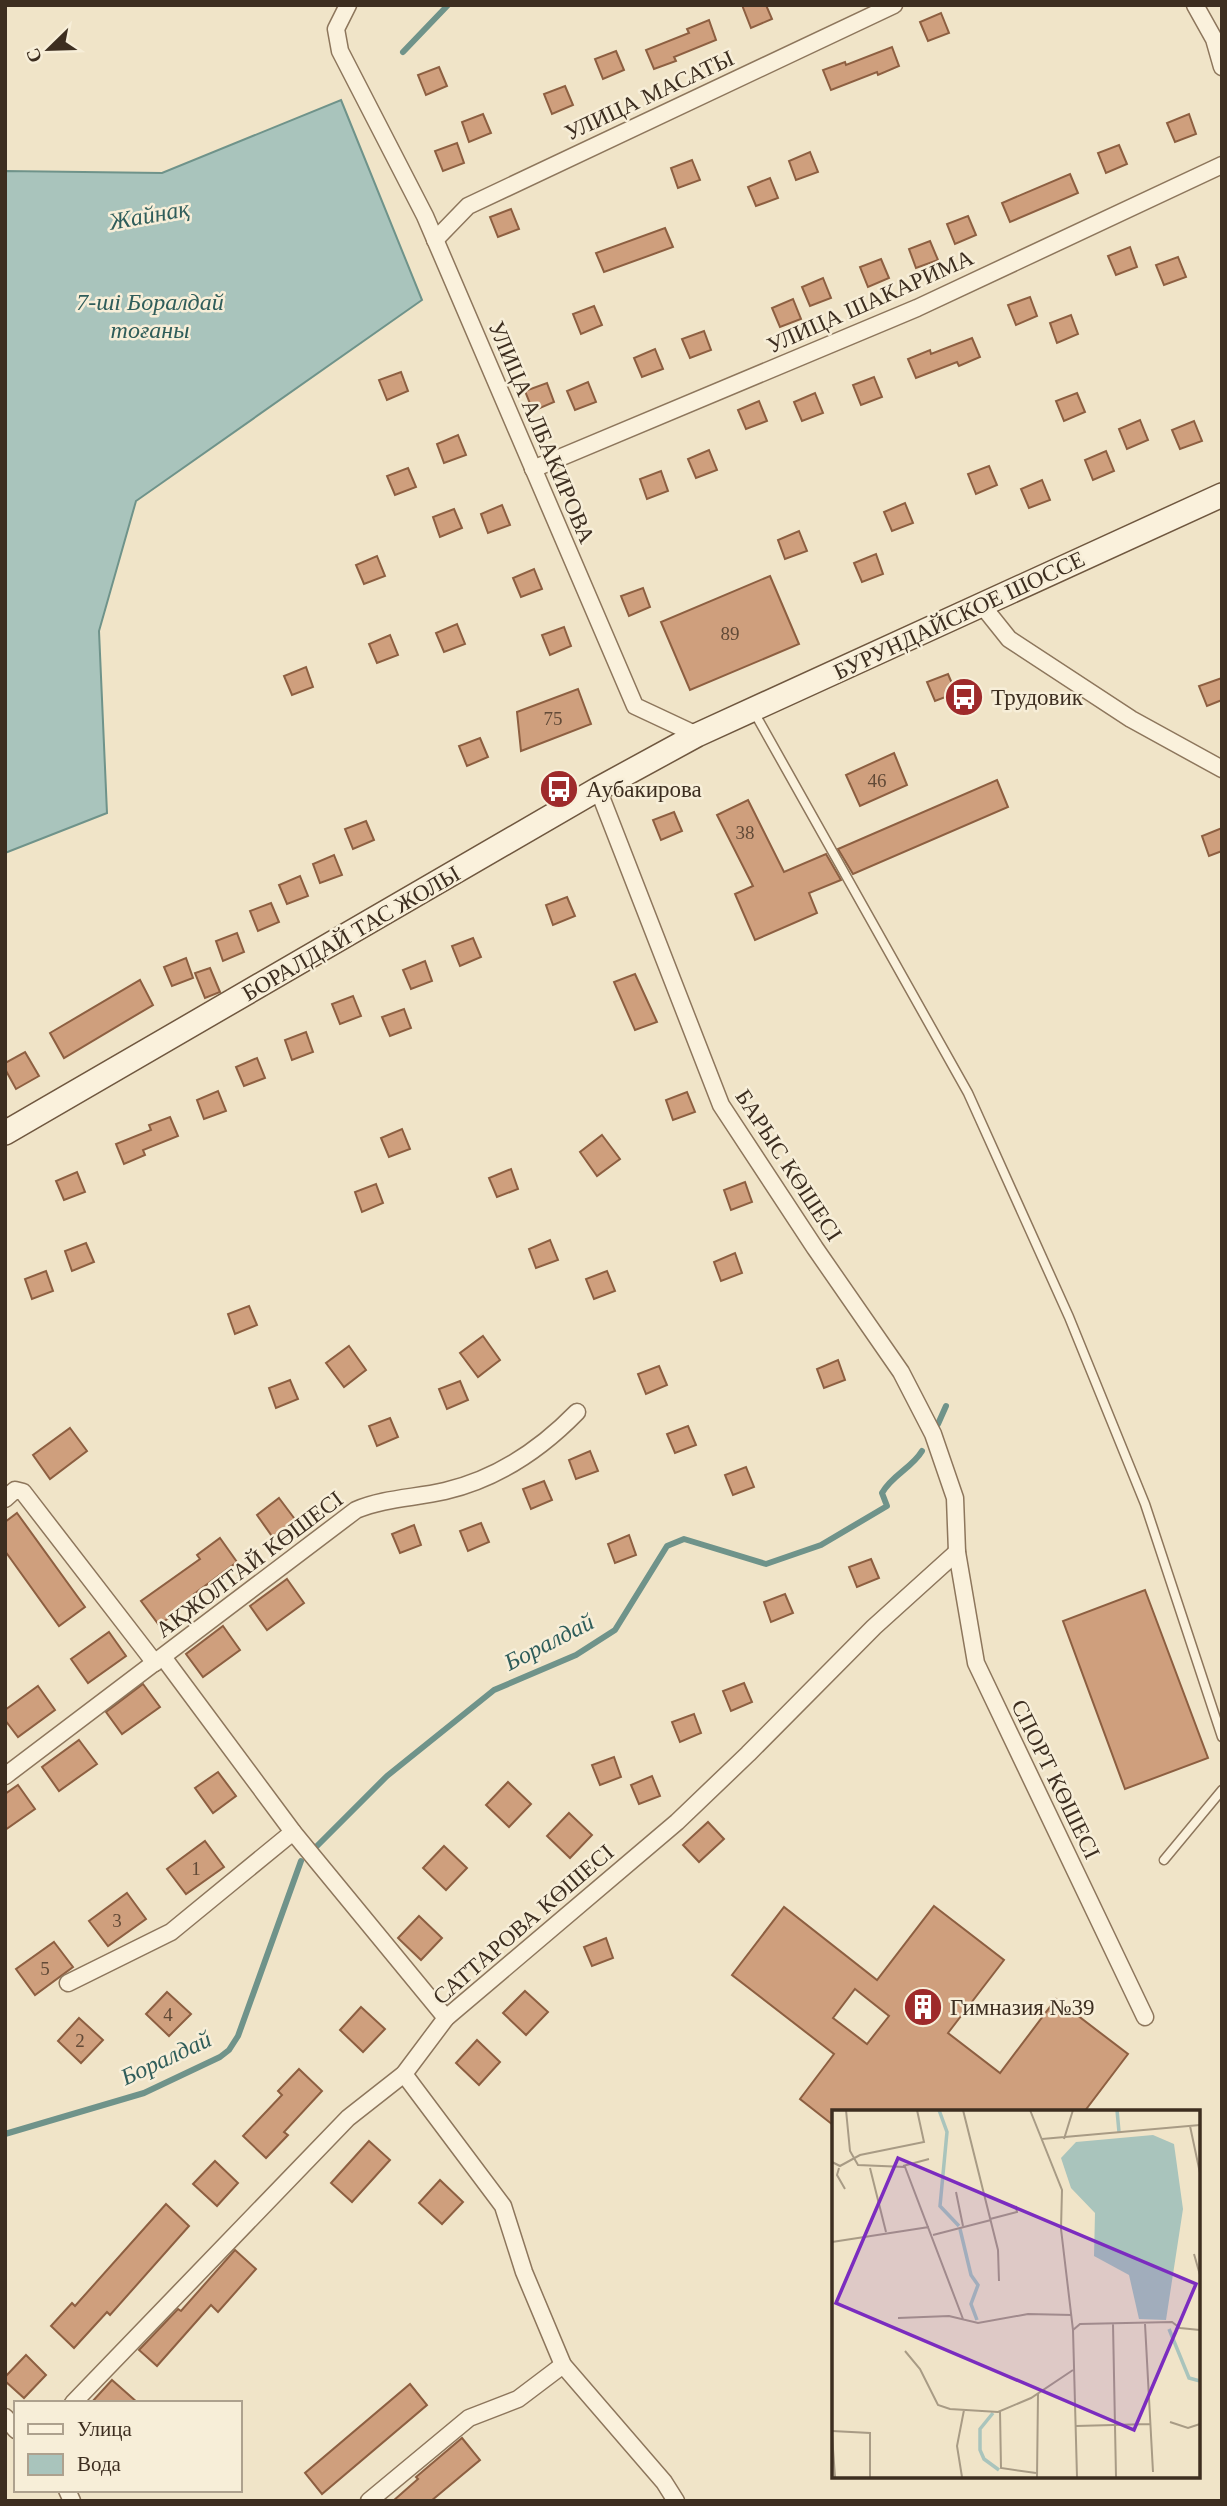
<svg xmlns="http://www.w3.org/2000/svg" width="1227" height="2506" viewBox="0 0 1227 2506" font-family="'Times New Roman',serif">
	<rect width="100%" height="100%" fill="#f0e4c8"/>
	<!-- water -->
	<polygon fill="#a9c4bc" stroke="#6f938a" stroke-width="2" points="341,100 422,300 136,501 99,631 107,813 5,853 5,171 162,173"/>
	<g fill="none" stroke-linecap="round" stroke-linejoin="round">
		<!-- stream -->
		<g stroke="#6f938a" stroke-width="6">
			<polyline points="403,52 448,5"/>
			<polyline points="938,1424 946,1406"/>
			<path d="M317,1846L387,1776L494,1690L576,1655L615,1630L667,1546L684,1539L766,1564L821,1545L887,1506L882,1493C892,1475 912,1468 922,1451"/>
			<polyline points="5,2134 144,2093 220,2057 229,2050 238,2036 301,1861"/>
		</g>
	</g>
	<!-- building -->
	<g fill="#cf9f7d" stroke="#8d5f41" stroke-width="2" fill-rule="evenodd">
		<polygon points="742,5 766,5 772,19 751,28"/>
		<polygon points="941,13 949,33 928,41 920,22"/>
		<polygon points="709,20 716,40 674,57 676,61 654,69 646,50 689,33 687,29"/>
		<polygon points="892,47 899,66 878,75 877,72 831,90 823,70 845,62 846,65"/>
		<polygon points="616,51 624,70 603,79 595,59"/>
		<polygon points="439,67 447,86 426,95 418,75"/>
		<polygon points="565,86 573,105 552,114 544,94"/>
		<polygon points="483,114 491,133 469,142 462,122"/>
		<polygon points="1189,114 1196,134 1175,142 1167,123"/>
		<polygon points="457,143 464,163 443,171 435,151"/>
		<polygon points="1119,145 1127,164 1106,173 1098,153"/>
		<polygon points="810,152 818,172 796,180 789,161"/>
		<polygon points="692,160 700,180 678,188 671,168"/>
		<polygon points="1070,174 1078,193 1010,222 1002,203"/>
		<polygon points="770,178 778,198 756,206 748,187"/>
		<polygon points="511,209 519,229 498,237 490,217"/>
		<polygon points="968,216 976,235 955,244 947,224"/>
		<polygon points="665,228 673,247 604,272 596,253"/>
		<polygon points="930,241 938,260 916,268 909,249"/>
		<polygon points="1130,247 1137,267 1116,275 1108,256"/>
		<polygon points="1178,257 1186,277 1164,285 1156,265"/>
		<polygon points="881,259 889,278 868,287 860,267"/>
		<polygon points="823,278 831,298 810,306 802,287"/>
		<polygon points="1030,297 1037,316 1016,325 1008,305"/>
		<polygon points="793,299 801,319 780,327 772,308"/>
		<polygon points="594,306 602,325 581,334 573,314"/>
		<polygon points="1071,315 1078,334 1057,343 1050,323"/>
		<polygon points="704,331 711,350 690,358 682,339"/>
		<polygon points="972,338 980,357 959,366 957,362 916,378 908,359 930,350 931,354"/>
		<polygon points="655,349 663,369 642,377 634,358"/>
		<polygon points="401,372 408,391 387,400 379,380"/>
		<polygon points="874,377 882,397 861,405 853,385"/>
		<polygon points="588,382 596,402 575,410 567,391"/>
		<polygon points="547,383 554,402 533,411 525,391"/>
		<polygon points="815,393 823,413 802,421 794,402"/>
		<polygon points="1077,393 1085,412 1064,421 1056,401"/>
		<polygon points="759,401 767,421 746,429 738,410"/>
		<polygon points="1140,420 1148,440 1127,449 1119,429"/>
		<polygon points="1194,421 1202,441 1180,449 1172,430"/>
		<polygon points="458,435 466,455 444,463 437,444"/>
		<polygon points="709,450 717,470 696,478 688,459"/>
		<polygon points="1106,451 1114,471 1093,480 1085,460"/>
		<polygon points="989,466 997,485 976,494 968,474"/>
		<polygon points="408,468 416,487 395,495 387,476"/>
		<polygon points="661,471 668,491 647,499 640,479"/>
		<polygon points="1042,480 1050,500 1029,508 1021,489"/>
		<polygon points="905,503 913,523 892,531 884,512"/>
		<polygon points="502,505 510,525 488,533 481,514"/>
		<polygon points="454,509 462,528 440,537 433,517"/>
		<polygon points="799,531 807,551 785,559 778,540"/>
		<polygon points="876,554 883,574 862,582 854,563"/>
		<polygon points="377,556 385,576 364,584 356,565"/>
		<polygon points="534,569 542,589 521,597 513,578"/>
		<polygon points="770,576 799,644 690,690 661,622"/>
		<polygon points="643,588 650,607 629,616 621,596"/>
		<polygon points="457,624 465,644 444,652 436,633"/>
		<polygon points="564,627 571,646 550,655 542,635"/>
		<polygon points="390,635 398,655 377,663 369,644"/>
		<polygon points="306,667 313,687 292,695 284,676"/>
		<polygon points="948,674 956,693 935,701 927,682"/>
		<polygon points="1222,678 1222,700 1207,706 1199,686"/>
		<polygon points="578,689 591,724 521,751 517,712"/>
		<polygon points="480,738 488,757 467,766 459,746"/>
		<polygon points="894,753 907,785 860,806 846,775"/>
		<polygon points="997,780 1008,807 853,874 838,849"/>
		<polygon points="748,800 784,872 826,854 841,880 809,893 817,913 755,940 735,894 753,886 717,815"/>
		<polygon points="674,812 682,831 661,840 653,820"/>
		<polygon points="366,821 374,840 353,849 345,829"/>
		<polygon points="1222,828 1222,851 1209,856 1202,836"/>
		<polygon points="334,855 342,875 320,883 313,864"/>
		<polygon points="300,876 308,896 287,904 279,885"/>
		<polygon points="567,897 575,916 553,925 546,905"/>
		<polygon points="271,903 279,922 258,931 250,911"/>
		<polygon points="237,933 244,952 223,961 216,941"/>
		<polygon points="473,938 481,957 460,966 452,946"/>
		<polygon points="186,958 193,978 172,986 164,967"/>
		<polygon points="425,961 432,981 411,989 403,970"/>
		<polygon points="210,968 220,992 205,998 195,973"/>
		<polygon points="635,974 657,1022 635,1030 614,982"/>
		<polygon points="140,980 153,1005 64,1058 50,1033"/>
		<polygon points="353,996 361,1016 340,1024 332,1004"/>
		<polygon points="404,1009 411,1028 390,1036 382,1017"/>
		<polygon points="306,1032 313,1052 292,1060 285,1040"/>
		<polygon points="25,1052 39,1076 16,1089 5,1069 5,1063"/>
		<polygon points="257,1058 265,1078 244,1086 236,1067"/>
		<polygon points="218,1091 226,1111 204,1119 197,1100"/>
		<polygon points="687,1092 695,1112 673,1120 666,1100"/>
		<polygon points="170,1117 178,1136 143,1150 145,1155 124,1164 116,1144 151,1130 149,1125"/>
		<polygon points="402,1129 410,1149 389,1157 381,1138"/>
		<polygon points="602,1135 620,1159 597,1176 580,1152"/>
		<polygon points="511,1169 518,1189 497,1197 489,1178"/>
		<polygon points="77,1172 85,1192 64,1200 56,1181"/>
		<polygon points="745,1182 752,1202 731,1210 724,1190"/>
		<polygon points="376,1184 383,1203 362,1212 355,1192"/>
		<polygon points="550,1240 558,1260 536,1268 529,1249"/>
		<polygon points="86,1243 94,1262 72,1271 65,1251"/>
		<polygon points="735,1253 742,1273 721,1281 714,1262"/>
		<polygon points="46,1271 53,1291 32,1299 25,1279"/>
		<polygon points="607,1271 615,1291 594,1299 586,1279"/>
		<polygon points="249,1306 257,1325 235,1334 228,1314"/>
		<polygon points="483,1336 500,1360 478,1377 460,1353"/>
		<polygon points="349,1346 366,1370 344,1387 326,1363"/>
		<polygon points="838,1360 845,1380 824,1388 817,1369"/>
		<polygon points="659,1366 667,1385 646,1394 638,1374"/>
		<polygon points="290,1380 298,1399 276,1408 269,1388"/>
		<polygon points="460,1381 468,1400 447,1409 439,1389"/>
		<polygon points="390,1418 398,1437 377,1446 369,1426"/>
		<polygon points="688,1426 696,1445 675,1453 667,1434"/>
		<polygon points="70,1428 87,1451 50,1479 33,1455"/>
		<polygon points="590,1451 598,1471 576,1479 569,1460"/>
		<polygon points="746,1467 754,1487 733,1495 725,1475"/>
		<polygon points="544,1481 552,1500 531,1509 523,1489"/>
		<polygon points="279,1498 297,1522 274,1539 257,1515"/>
		<polygon points="17,1513 85,1607 59,1626 5,1551 5,1522"/>
		<polygon points="481,1523 489,1542 468,1551 460,1531"/>
		<polygon points="414,1525 421,1545 400,1553 392,1534"/>
		<polygon points="629,1535 636,1555 615,1563 608,1544"/>
		<polygon points="220,1538 237,1562 194,1594 196,1598 159,1625 141,1601 200,1559 197,1555"/>
		<polygon points="871,1559 879,1578 857,1587 849,1567"/>
		<polygon points="287,1579 304,1603 267,1630 250,1606"/>
		<polygon points="1145,1590 1208,1758 1125,1789 1063,1621"/>
		<polygon points="785,1594 793,1613 771,1622 764,1602"/>
		<polygon points="223,1626 240,1650 203,1677 186,1654"/>
		<polygon points="109,1632 126,1656 88,1683 71,1659"/>
		<polygon points="744,1683 752,1702 731,1711 723,1691"/>
		<polygon points="143,1684 160,1707 122,1734 106,1712"/>
		<polygon points="38,1686 55,1710 18,1737 5,1720 5,1710"/>
		<polygon points="694,1714 701,1733 680,1742 672,1722"/>
		<polygon points="79,1740 97,1764 59,1791 42,1767"/>
		<polygon points="614,1757 621,1777 600,1785 592,1765"/>
		<polygon points="218,1772 236,1796 213,1813 195,1788"/>
		<polygon points="652,1776 660,1796 639,1804 631,1785"/>
		<polygon points="508,1782 531,1804 509,1827 486,1805"/>
		<polygon points="18,1785 35,1809 5,1830 5,1794"/>
		<polygon points="569,1813 592,1835 570,1858 547,1836"/>
		<polygon points="708,1822 724,1839 699,1862 683,1845"/>
		<polygon points="205,1841 224,1867 186,1894 167,1869"/>
		<polygon points="444,1846 467,1868 446,1890 423,1868"/>
		<polygon points="127,1893 146,1919 108,1946 89,1921"/>
		<path d="M934,1906L1004,1960L948,2033L1000,2073L1056,1999L1128,2054L1084,2112H833V2125L800,2099L834,2054L732,1975L784,1907L877,1980ZM855,1989L889,2016L867,2044L833,2018Z"/>
		<polygon points="419,1916 442,1938 421,1960 398,1938"/>
		<polygon points="606,1938 613,1958 592,1966 584,1947"/>
		<polygon points="54,1942 73,1967 35,1995 16,1969"/>
		<polygon points="525,1991 548,2012 526,2035 503,2013"/>
		<polygon points="167,1992 191,2014 169,2036 146,2014"/>
		<polygon points="361,2007 385,2029 363,2052 340,2030"/>
		<polygon points="79,2018 103,2040 81,2063 58,2041"/>
		<polygon points="477,2040 500,2062 479,2085 456,2063"/>
		<polygon points="299,2069 322,2091 284,2132 288,2135 266,2158 243,2136 282,2095 278,2091"/>
		<polygon points="369,2141 390,2160 352,2202 331,2183"/>
		<polygon points="215,2161 238,2183 217,2206 193,2184"/>
		<polygon points="440,2180 463,2202 442,2224 419,2203"/>
		<polygon points="166,2204 189,2226 110,2315 107,2312 74,2348 51,2326 72,2303 75,2306"/>
		<polygon points="235,2250 256,2269 218,2312 211,2305 157,2366 139,2350 178,2309 181,2311"/>
		<polygon points="26,2355 46,2375 24,2398 5,2381 5,2377"/>
		<polygon points="112,2380 138,2403 91,2403"/>
		<polygon points="410,2384 427,2405 322,2494 305,2473"/>
		<polygon points="462,2438 480,2460 431,2501 393,2501 418,2479 416,2477"/>
	</g>
	<g fill="none" stroke-linecap="round" stroke-linejoin="round">
		<!-- service casing -->
		<g stroke="#8d765c" stroke-width="11">
			<g id="service">
				<polyline points="754,712 968,1093 1069,1317 1145,1504 1222,1737"/>
				<polyline points="1164,1860 1222,1790"/>
			</g>
		</g>
		<!-- minor casing -->
		<g stroke="#8d765c" stroke-width="19">
			<g id="minor">
				<polyline points="348,5 336,29 340,51 425,216 635,706 697,735"/>
				<polyline points="1195,5 1214,39 1222,67"/>
				<polyline points="435,240 468,206 894,5"/>
				<polyline points="533,469 917,308 1222,165"/>
				<polyline points="981,604 1009,639 1131,719 1222,769"/>
				<polyline points="598,789 721,1105 815,1248 901,1372 933,1434 955,1498 957,1552 976,1663 1145,2017"/>
				<polyline points="5,1499 15,1490 23,1492 155,1663"/>
				<polyline points="163,1657 293,1832 446,2018"/>
				<path d="M5,1776L356,1510C384,1498 415,1498 445,1491C496,1479 540,1450 577,1412"/>
				<polyline points="68,1983 171,1932 293,1832"/>
				<polyline points="404,2074 503,2206 524,2272 563,2365 664,2482 676,2501"/>
				<polyline points="73,2403 348,2118 404,2074 446,2018 677,1822 748,1754 874,1627 957,1552"/>
				<polyline points="5,2417 16,2430"/>
				<polyline points="67,2490 72,2501"/>
				<polyline points="369,2501 469,2418 518,2399 563,2365"/>
			</g>
		</g>
		<!-- secondary casing -->
		<g stroke="#6f573f" stroke-width="26">
			<polyline id="secondary" points="5,1133 598,789 697,735 1222,495"/>
		</g>
		<!-- service -->
		<use href="#service" stroke="#faf1dc" stroke-width="8"/>
		<!-- minor -->
		<use href="#minor" stroke="#faf1dc" stroke-width="16"/>
		<!-- secondary -->
		<use href="#secondary" stroke="#faf1dc" stroke-width="23"/>
	</g>
	<!-- icons -->
	<defs>
		<g id="bus-disc" transform="scale(2.0125)"><circle r="9.5" fill="#9e2a2b" stroke="#f7eed8"/><path d="M-5-6H5V4H4V6H2V4H-2V6H-4V4H-5ZM-3.5-4V0h7V-4ZM-3.5 1.2v1.5H-2V1.2ZM2 1.2v1.5H3.5V1.2Z" fill="#fff"/></g>
		<g id="building-disc" transform="scale(2.0125)"><circle r="9.5" fill="#9e2a2b" stroke="#f7eed8"/><path d="M-4-6H4V6H1V3H-1V6H-4ZM-2.5-4.3h1.7v1.8h-1.7ZM.8-4.3h1.7v1.8H.8ZM-2.5-1h1.7V.8h-1.7ZM.8-1h1.7V.8H.8Z" fill="#fff"/></g>
	</defs>
	<g fill-rule="evenodd">
		<use href="#bus-disc" x="964" y="697"/>
		<use href="#bus-disc" x="559" y="789"/>
		<use href="#building-disc" x="923" y="2007"/>
	</g>
	<g text-anchor="middle" stroke-width="5" stroke-linejoin="round" paint-order="stroke">
		<!-- number labels -->
		<g font-size="19" fill="#624a37">
			<text x="730" y="640">89</text>
			<text x="553" y="725">75</text>
			<text x="877" y="787">46</text>
			<text x="745" y="839">38</text>
			<text x="196" y="1875">1</text>
			<text x="117" y="1927">3</text>
			<text x="45" y="1975">5</text>
			<text x="168" y="2021">4</text>
			<text x="80" y="2047">2</text>
		</g>
		<!-- street labels -->
		<g font-size="23" fill="#3d2e20" stroke="#f7eed8">
			<text transform="translate(649 95) rotate(-25)" y="8">УЛИЦА МАСАТЫ</text>
			<text transform="translate(870 301) rotate(-24)" y="8">УЛИЦА ШАКАРИМА</text>
			<text transform="translate(542 432) rotate(67)" y="8">УЛИЦА АЛБАКИРОВА</text>
			<text transform="translate(959 615) rotate(-25)" y="8">БУРУНДАЙСКОЕ ШОССЕ</text>
			<text transform="translate(351 933) rotate(-30)" y="8">БОРАЛДАЙ ТАС ЖОЛЫ</text>
			<text transform="translate(789 1165) rotate(57)" y="8">БАРЫС КӨШЕСІ</text>
			<text transform="translate(249 1564) rotate(-37)" y="8">АҚЖОЛТАЙ КӨШЕСІ</text>
			<text transform="translate(1056 1779) rotate(64)" y="8">СПОРТ КӨШЕСІ</text>
			<text transform="translate(523 1924) rotate(-41)" y="8">САТТАРОВА КӨШЕСІ</text>
		</g>
		<!-- poi labels -->
		<g font-size="23" fill="#3d2e20" stroke="#f7eed8" text-anchor="start">
			<text x="991" y="705">Трудовик</text>
			<text x="586" y="797">Аубакирова</text>
			<text x="950" y="2015">Гимназия №39</text>
		</g>
		<!-- water labels -->
		<g font-size="24" font-style="italic" fill="#2f5d5a" stroke="#f7eed8">
			<text transform="translate(149 215) rotate(-10)" y="8">Жайнақ</text>
			<text x="150" y="310">7-ші Боралдай<tspan x="150" dy="28">тоғаны</tspan></text>
			<text transform="translate(549 1642) rotate(-27)" y="8">Боралдай</text>
			<text transform="translate(166 2058) rotate(-25)" y="8">Боралдай</text>
		</g>
	</g>
	<!-- overview -->
	<g transform="translate(832 2110)">
		<rect width="368" height="368" fill="#f0e4c8"/>
		<path d="M321,25L342,34L351,99L334,210L307,209L297,165L262,146L263,103L239,78L229,48L244,32Z" fill="#a9c4bc"/>
		<path fill="none" stroke="#a9c4bc" stroke-width="3.5" d="M107,0L115,22L108,96L127,116M285,0L287,22M128,119L139,165L146,175L139,194L145,210M337,219L357,268L368,271M161,303L148,319V340L152,349L167,360"/>
		<path fill="none" stroke="#a89b85" stroke-width="2" d="M14,0L18,41L26,55L73,57L131,209M131,0L166,140L167,171M198,0L230,80L229,119L241,220L245,367M358,16L368,63M210,29L368,15M232,29L241,0M0,52L8,56L28,45L92,32L85,0M71,56L97,49M7,58L5,65L13,79M38,58L54,122M124,82L131,116M158,109L185,102L184,96M101,125L159,110M0,132L97,117M362,144L368,165M66,208L117,206L146,213L196,204L240,205M281,214L284,367M313,214L321,362M241,220L248,214L340,212L348,218L368,220M73,241L88,259L106,295L118,299L166,302L199,288L241,260M168,301L169,358L204,363M338,312L356,318L368,314M244,316L318,314M0,321L38,323V367M0,325L3,367M130,367L125,336L132,300M205,367L206,284"/>
		<path fill="#7b2cbf" fill-opacity="0.15" stroke="#7b2cbf" stroke-width="3.5" d="M66,48L364,174L302,320L4,193Z"/>
		<rect width="368" height="368" fill="none" stroke="#3d2e20" stroke-width="3.5"/>
	</g>
	<!-- border -->
	<rect width="1227" height="2506" fill="none" stroke="#3d2e20" stroke-width="14"/>
	<!-- legend -->
	<rect x="14" y="2401" width="228" height="91" fill="#f7eed8" stroke="#ada18e" stroke-width="2"/>
	<rect x="28" y="2424" width="35" height="10" fill="#faf1dc" stroke="#ada18e" stroke-width="2"/>
	<text x="77" y="2436" font-size="21" fill="#3d2e20">Улица</text>
	<rect x="28" y="2454" width="35" height="21" fill="#a9c4bc" stroke="#ada18e" stroke-width="2"/>
	<text x="77" y="2471" font-size="21" fill="#3d2e20">Вода</text>
	<!-- north arrow -->
	<g transform="translate(49 49) rotate(247)" stroke="#f7eed8" stroke-width="5" paint-order="stroke">
	<path d="M0-5L12 26L0 18L-12 26Z" fill="#3d2e20"/>
	<text y="-10" font-size="19" font-weight="bold" text-anchor="middle" fill="#3d2e20">С</text>
	</g>
</svg>
